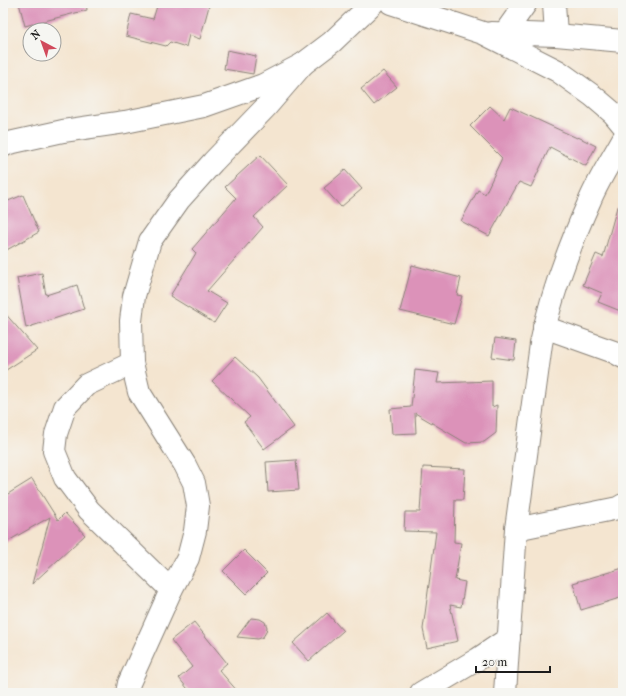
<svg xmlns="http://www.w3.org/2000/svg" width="626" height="696" viewBox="0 0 626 696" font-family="'IM FELL French Canon',serif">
	<rect width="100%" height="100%" fill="#f6f6f2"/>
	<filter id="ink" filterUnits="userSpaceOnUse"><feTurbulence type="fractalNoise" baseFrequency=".025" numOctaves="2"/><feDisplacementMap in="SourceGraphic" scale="8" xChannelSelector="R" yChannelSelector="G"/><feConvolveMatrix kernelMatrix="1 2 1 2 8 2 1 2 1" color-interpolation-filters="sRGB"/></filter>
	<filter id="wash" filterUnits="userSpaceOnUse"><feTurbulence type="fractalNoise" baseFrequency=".012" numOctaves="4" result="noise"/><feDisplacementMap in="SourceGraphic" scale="16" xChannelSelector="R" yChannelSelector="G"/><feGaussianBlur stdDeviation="0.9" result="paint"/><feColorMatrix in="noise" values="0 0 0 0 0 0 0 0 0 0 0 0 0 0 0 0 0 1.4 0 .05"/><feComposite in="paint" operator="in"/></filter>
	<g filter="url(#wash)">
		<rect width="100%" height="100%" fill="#f4e5d0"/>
		<g id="blocks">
			<!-- building -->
			<g fill="#dc92b9">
				<polygon points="19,3 86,3 87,10 25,26"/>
				<polygon points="158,3 197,3 209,6 200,39 189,35 186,47 170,42 166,46 126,36 131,14 153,19"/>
				<polygon points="227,50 256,56 253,74 224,69"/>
				<polygon points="383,71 397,87 374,105 361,89"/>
				<polygon points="490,106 504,119 510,107 577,138 578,137 596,146 586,166 550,147 531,187 519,182 489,236 461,221 478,190 485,194 502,158 470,126"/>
				<polygon points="260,155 288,185 254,217 263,227 207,291 227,303 214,323 170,296 196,253 192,249 236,198 225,187"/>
				<polygon points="345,170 362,189 341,207 324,188"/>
				<polygon points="23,195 39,232 3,252 3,203"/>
				<polygon points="617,207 623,208 623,312 598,302 602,293 583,285 596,254 603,257"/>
				<polygon points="412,265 461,278 457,295 462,296 454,324 400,311"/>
				<polygon points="42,273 46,295 77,285 84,309 26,328 17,278"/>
				<polygon points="3,311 37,350 3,372"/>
				<polygon points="495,338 516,341 514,360 492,357"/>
				<polygon points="235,357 258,378 294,427 264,449 244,422 250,417 212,381"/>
				<polygon points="415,370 439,373 437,383 492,381 492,407 497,405 496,433 484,442 466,443 415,413 416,433 392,434 390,409 411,407"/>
				<polygon points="296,460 299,490 268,492 266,462"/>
				<polygon points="423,467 465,469 463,500 455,500 454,542 461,543 455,580 465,582 461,607 450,605 458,641 427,648 423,629 436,532 404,531 405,512 420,512"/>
				<polygon points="32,479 58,520 65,513 85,535 32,584 50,517 3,544 3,497"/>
				<polygon points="244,550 267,573 246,594 223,571"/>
				<polygon points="623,568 623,597 581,610 573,583"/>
				<polygon points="327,613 343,631 309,661 293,643"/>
				<polygon points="251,618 260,619 265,622 267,627 266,632 263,637 258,639 237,637"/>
				<polygon points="194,622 227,663 219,670 239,693 191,693 179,678 192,667 171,640"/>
			</g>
		</g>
	</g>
	<g filter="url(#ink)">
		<use href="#blocks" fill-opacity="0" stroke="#888076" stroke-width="1"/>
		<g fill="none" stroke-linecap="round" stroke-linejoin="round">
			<!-- street casing -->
			<g stroke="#888076" stroke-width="24">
				<g id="street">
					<polyline points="391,3 483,33 558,71 593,96 613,113 623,125"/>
					<polyline points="554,3 556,35"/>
					<polyline points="491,33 556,35 623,41"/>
					<polyline points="504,34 526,3"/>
					<polyline points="3,146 9,143 63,131 125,122 204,106 263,85 303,64 332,42 373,3"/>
					<polyline points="544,327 614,352 623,357"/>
					<polyline points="132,363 86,385 65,407 56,434 54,451 65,478 89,510 171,590"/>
					<polyline points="516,529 618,508 623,505"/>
					<polyline points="127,693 129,683 171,590 188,558 195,531 198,506 194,483 185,465 139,392 132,363 131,321 134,296 150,241 179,200 213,162 266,107 303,64"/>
					<polyline points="421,693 478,659 509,638"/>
					<path d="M505,693L516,529L541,344C551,294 569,247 590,200C599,179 612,159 623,139"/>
				</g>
			</g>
			<!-- street -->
			<use href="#street" stroke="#fff" stroke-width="22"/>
		</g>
	</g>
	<!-- margin -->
	<rect width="626" height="696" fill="none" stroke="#f6f6f2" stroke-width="16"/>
	<!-- north arrow -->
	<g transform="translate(42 42) rotate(319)"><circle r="19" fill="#f6f6f2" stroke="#9f9f9c"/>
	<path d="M0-3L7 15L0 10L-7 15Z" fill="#d1495b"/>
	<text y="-6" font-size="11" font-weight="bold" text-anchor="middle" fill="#1c1c1c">N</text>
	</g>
	<!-- scale -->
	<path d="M476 666v6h74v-6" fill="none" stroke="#1c1c1c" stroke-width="2"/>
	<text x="482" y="666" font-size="12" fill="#1c1c1c" stroke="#f6f6f2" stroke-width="3" paint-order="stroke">20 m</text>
</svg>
